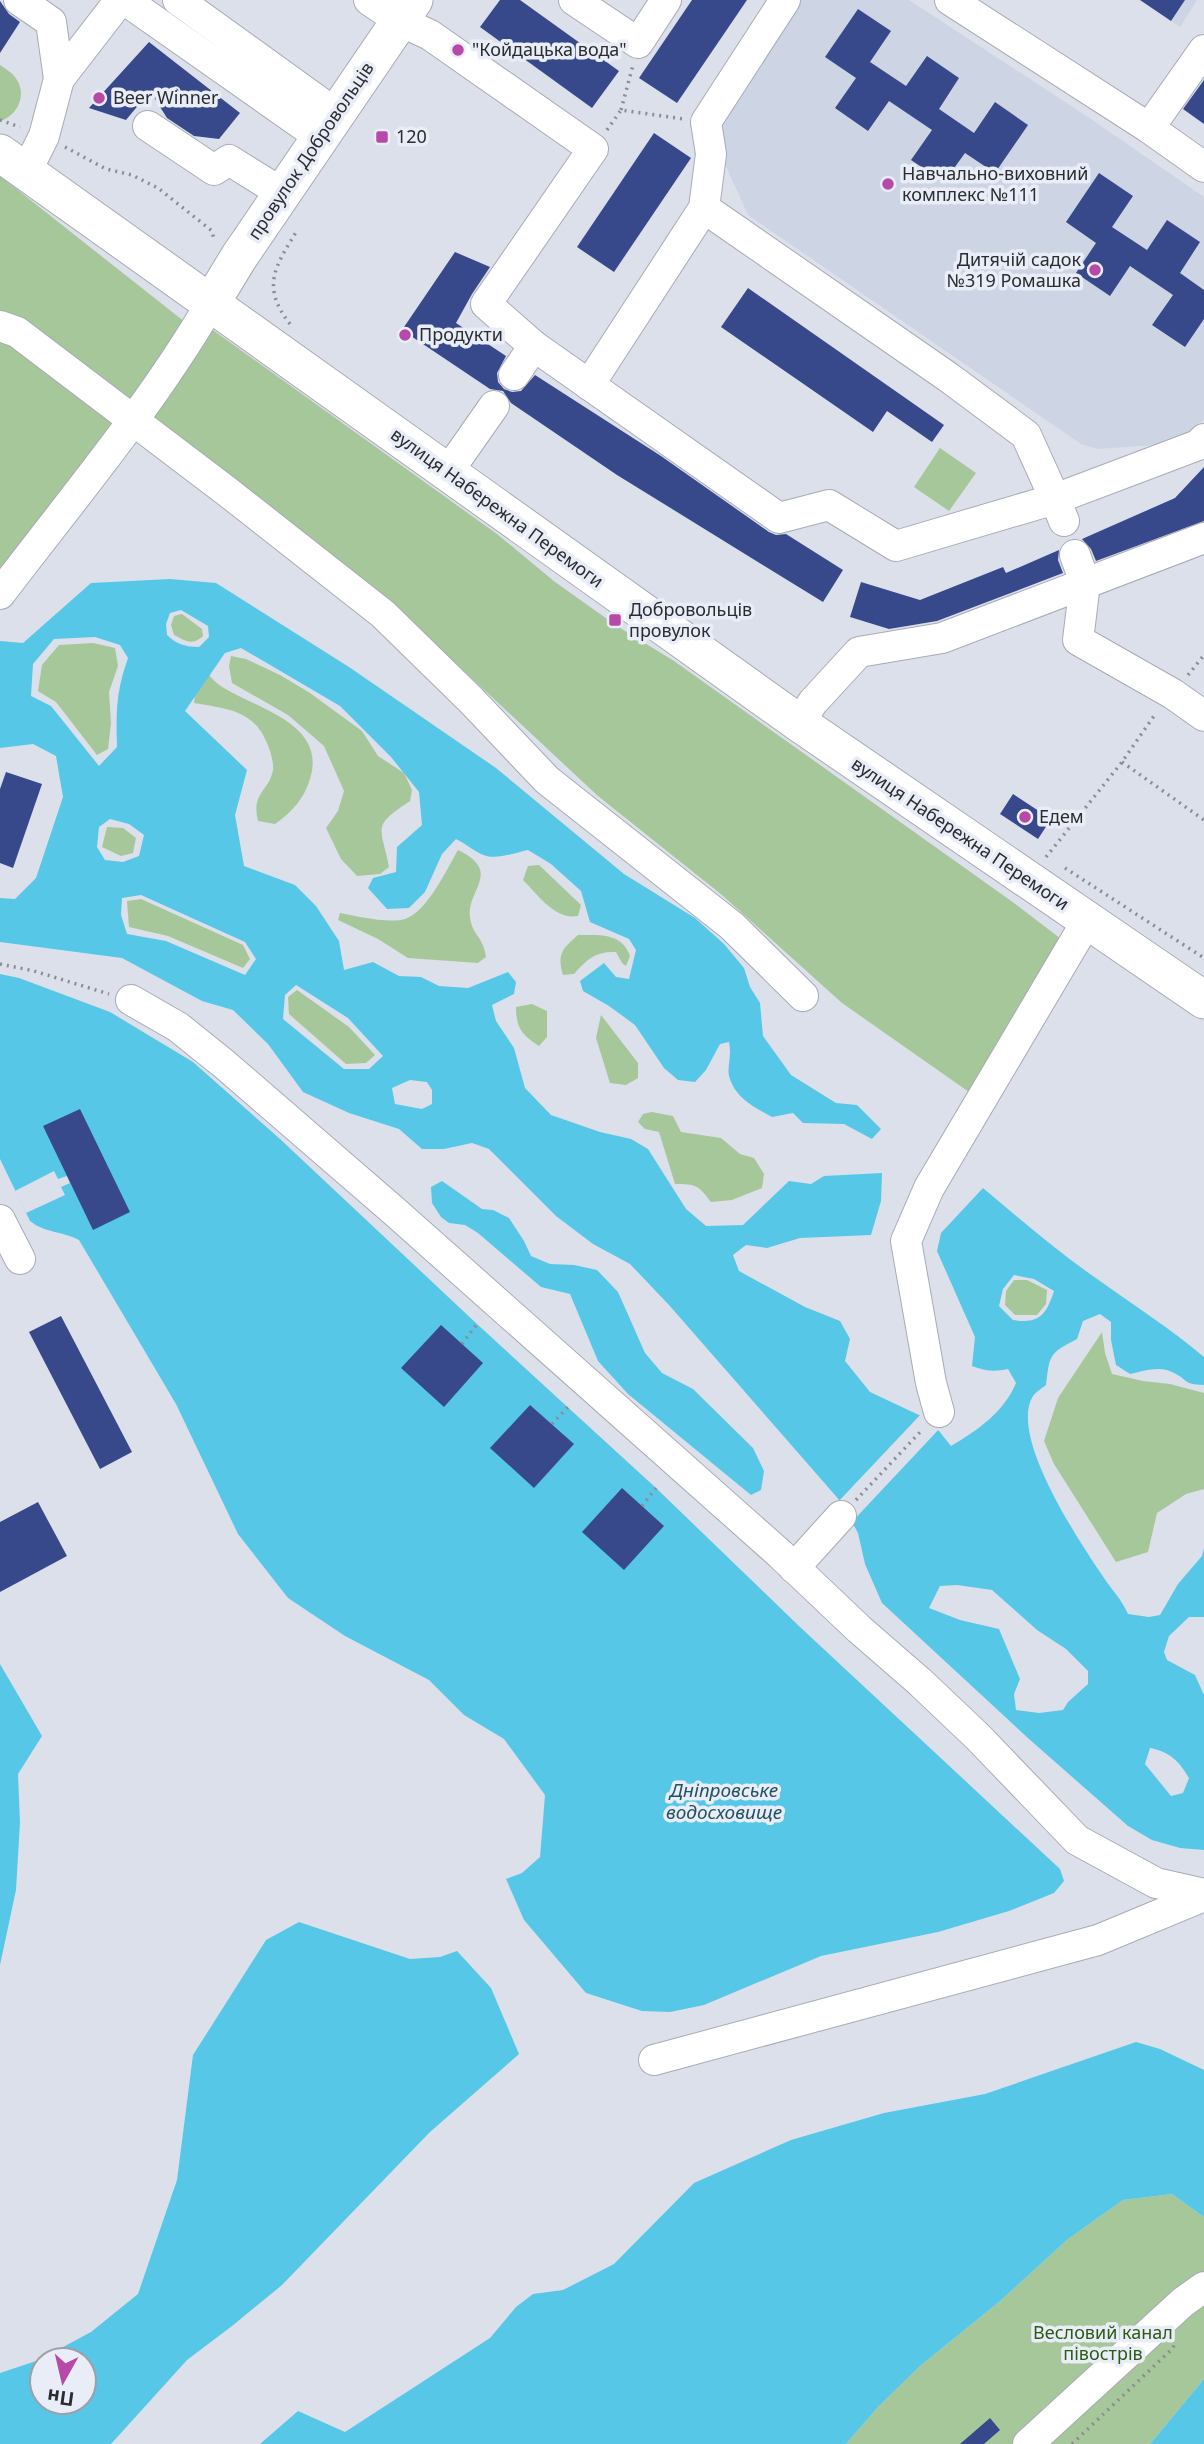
<svg xmlns="http://www.w3.org/2000/svg" width="1204" height="2444" viewBox="0 0 1204 2444" font-family="'Noto Sans',sans-serif">
	<rect width="100%" height="100%" fill="#dce0ea"/>
	<!-- built -->
	<g fill="#cdd4e3">
		<polygon points="801,0 909,0 1088,117 1204,197 1204,419 1196,428 1172,441 1154,445 1098,449 1081,444 748,215 720,153 724,117"/>
		<polygon points="1140,0 1197,0 1180,27"/>
	</g>
	<!-- green -->
	<g fill="#a6c79a">
		<path d="M0,65C6,69 13,73 17,80C27,96 17,116 0,121Z"/>
		<polygon points="0,176 195,330 0,595"/>
		<polygon points="210,328 497,534 555,582 617,626 674,661 1014,903 1065,942 969,1092 842,1003 722,895 598,796 449,657 252,495 159,428 147,410"/>
		<polygon points="940,448 976,473 949,511 914,487"/>
		<path d="M182,614L202,629L203,636C192,646 186,641 174,635L171,625L174,616Z"/>
		<polygon points="93,643 115,648 118,666 109,692 111,723 108,749 97,755 56,702 38,691 42,665 59,645"/>
		<path d="M231,656L246,659L280,675L310,693L362,731L378,756L404,773L412,790L410,801C371,827 381,825 389,867L380,874L357,876L341,859L326,828L338,811L344,791L324,746L288,715L232,683L229,666Z"/>
		<path d="M207,673C210,676 214,681 218,684C251,708 328,721 310,779C304,799 292,812 275,824L258,821C251,792 269,792 273,770C274,762 270,750 267,743C253,709 226,709 194,703L196,686Z"/>
		<polygon points="107,827 123,828 136,838 133,853 121,856 102,847"/>
		<path d="M458,850C503,872 467,889 470,917C472,935 483,936 486,957L478,963L408,958L378,939L338,920L340,913C357,916 388,924 405,919C427,912 447,869 458,850Z"/>
		<path d="M539,865L581,905L578,916C555,920 538,895 523,880L528,866Z"/>
		<polygon points="141,899 243,945 250,959 243,968 168,936 129,927 127,901"/>
		<path d="M578,935C598,935 622,932 630,956L626,966L622,963L616,952C596,951 587,959 574,974L563,975C557,954 562,949 578,935Z"/>
		<polygon points="297,990 349,1027 375,1055 366,1063 346,1064 289,1014 288,997"/>
		<path d="M532,1004L547,1011V1037L539,1046C522,1035 516,1028 516,1007Z"/>
		<polygon points="601,1015 638,1063 638,1078 626,1085 610,1083 596,1038"/>
		<path d="M652,1112L673,1116L681,1132L721,1138L740,1154L754,1158L764,1174L762,1188L732,1200L711,1202C698,1185 696,1184 675,1184L659,1132L645,1129L638,1122L643,1114Z"/>
		<polygon points="1014,1280 1027,1280 1047,1290 1046,1304 1037,1315 1015,1315 1005,1305 1006,1291"/>
		<polygon points="1102,1332 1105,1353 1112,1374 1143,1381 1170,1384 1204,1393 1204,1489 1186,1494 1157,1513 1148,1552 1116,1562 1054,1464 1044,1441 1058,1398"/>
		<polygon points="1172,2194 1204,2217 1204,2379 1150,2444 846,2444 877,2408 920,2366 999,2302 1068,2239 1123,2200"/>
	</g>
	<!-- water -->
	<g fill="#56c7e7" fill-rule="evenodd">
		<path d="M170,579L216,583L349,667L496,768L624,874L695,918L724,944L744,968L750,987L760,1003L763,1036L791,1075L836,1103L857,1105L881,1129L872,1139L844,1124L803,1123L793,1113L772,1117C754,1107 735,1098 729,1076C727,1067 732,1056 729,1042L720,1044L706,1070L695,1082L678,1080L664,1068L635,1025L609,1006L583,991L580,981L604,963L616,977L629,979L636,950L629,939L590,922L581,891L551,864L528,850C514,853 495,861 481,854C472,850 465,843 456,839L442,854L425,892L409,908L387,909L368,888L373,878L396,872L397,847L422,825L419,792L391,757L340,706L241,648L225,653L185,711L247,770L235,815L244,866L295,885L316,906L339,941L344,970L373,962L399,976L421,977L439,986L468,988L508,972L516,982L514,994L492,1005L496,1021L514,1048L525,1088L551,1115L600,1132L631,1139L648,1149L686,1209L706,1226L743,1225L789,1181L811,1184L824,1176L882,1173L881,1201L871,1235L800,1238L767,1248L746,1245L733,1255L739,1271L805,1307L840,1321L850,1339L845,1361L870,1392L921,1416L939,1431L951,1446C978,1430 1004,1412 1016,1383L1008,1369C994,1372 985,1371 972,1366L975,1337L937,1251L941,1233L983,1188C1021,1220 1059,1253 1100,1281C1135,1306 1171,1329 1204,1357V1385C1182,1384 1190,1381 1174,1373C1161,1365 1144,1371 1130,1374L1116,1365L1111,1340V1322L1100,1314L1083,1321L1077,1339C1048,1354 1050,1355 1046,1385C1042,1388 1036,1392 1033,1396C1008,1436 1081,1544 1104,1578C1112,1590 1122,1600 1128,1614L1149,1617L1160,1615L1178,1584L1202,1556L1204,1548V1617H1189L1169,1636L1164,1652L1167,1660L1195,1675L1204,1695V1850L1180,1848L1152,1840L1128,1826L1029,1739L882,1603L865,1564L858,1533L841,1502L669,1305L630,1264L593,1244L556,1216L489,1149L472,1143L444,1149H422L399,1129L349,1113L303,1092L268,1044L233,1010L202,1001L122,958L0,942V898L15,899L36,878L63,797L56,756L33,744L0,748V641L23,643L91,583ZM181,610L208,626L209,637L199,647C186,647 176,644 167,635L166,624L170,613ZM95,637L120,645L128,658C116,692 116,711 117,747L99,766L51,706L31,696L33,664L54,639ZM110,819L129,824L144,835L139,856L123,862L105,860L97,847L99,827ZM141,895L245,942L256,959L245,975L166,941L127,934L121,915L122,898ZM296,985L348,1018L383,1056L369,1069H344L283,1019L285,995ZM410,1080L427,1082L432,1090V1104L422,1109L395,1104L392,1088ZM1014,1275L1034,1279L1054,1291C1046,1315 1040,1324 1013,1320L999,1306L1003,1289ZM957,1585L992,1590L1037,1630L1066,1649L1088,1671V1684L1068,1702L1063,1710L1039,1713L1016,1710L1014,1694L1020,1679L999,1629L960,1620L929,1608L940,1586ZM1150,1748C1170,1752 1179,1761 1189,1778L1183,1793L1171,1796L1145,1764Z"/>
		<path d="M0,974L19,978L110,1012L193,1062L280,1139L477,1324L656,1488L800,1627L1060,1869L1064,1881L1054,1893L1009,1911L938,1932L821,1956L704,2005L670,2012L642,2011L586,1993L524,1920L506,1879L522,1873L540,1857L545,1795L504,1739L464,1715L429,1680L345,1636L288,1598L238,1534L176,1404L79,1240C62,1231 45,1233 30,1221L0,1159Z"/>
		<polygon points="442,1181 482,1209 493,1210 509,1218 524,1241 531,1256 550,1264 574,1265 597,1270 618,1292 645,1353 662,1373 693,1389 753,1448 764,1471 761,1490 751,1495 628,1394 598,1361 570,1294 541,1287 478,1233 465,1225 449,1223 441,1217 432,1203 431,1187"/>
		<polygon points="0,1664 42,1736 18,1774 20,1822 16,1890 0,1965"/>
		<path d="M299,1922L410,1959L440,1957L457,1951L491,1988L519,2054L430,2132L282,2285L232,2326L187,2360L111,2444H0V2373L39,2360L91,2332L138,2294L177,2180L193,2055L266,1940ZM42,2360H84V2402H42Z"/>
		<polygon points="1136,2042 1160,2049 1204,2070 1204,2217 1172,2194 1123,2200 1068,2239 999,2302 920,2366 877,2408 846,2444 260,2444 298,2411 345,2432 490,2338 516,2307 533,2294 563,2290 614,2264 694,2183 791,2140 884,2113 985,2094"/>
		<polygon points="1204,2379 1204,2444 1150,2444"/>
	</g>
	<!-- pier -->
	<g fill="#dce0ea">
		<polygon points="54,1171 58,1179 67,1176 70,1183 61,1187 65,1195 26,1213 15,1191"/>
		<polygon points="922,1413 941,1427 850,1524 837,1503"/>
	</g>
	<!-- building -->
	<g fill="#37498b">
		<polygon points="500,0 520,0 619,71 592,108 480,27"/>
		<polygon points="692,0 747,0 677,103 639,78"/>
		<polygon points="1140,0 1185,0 1171,21"/>
		<polygon points="0,1 9,14 20,22 0,53"/>
		<polygon points="858,9 891,31 870,62 906,86 927,56 959,78 939,109 974,133 995,102 1028,125 995,173 965,153 944,182 911,160 932,130 889,101 868,131 835,108 856,78 825,57"/>
		<polygon points="149,42 240,113 219,139 194,136 167,118 150,91 126,120 89,108"/>
		<polygon points="1204,80 1204,124 1183,109"/>
		<polygon points="654,133 691,158 614,272 577,247"/>
		<polygon points="1099,173 1133,196 1112,227 1147,250 1167,220 1200,242 1180,273 1204,290 1204,319 1185,347 1152,325 1173,295 1130,266 1110,296 1076,273 1096,243 1066,222"/>
		<polygon points="455,252 490,267 472,294 456,323 506,356 497,373 498,382 504,389 512,392 521,391 535,375 661,456 769,532 776,535 786,534 843,570 823,602 617,475 511,403 503,391 490,389 402,330"/>
		<polygon points="748,288 944,425 932,442 887,411 873,432 721,327"/>
		<polygon points="1204,467 1204,521 1096,561 1091,549 1082,539 1175,498"/>
		<polygon points="1059,550 1058,560 1063,573 937,621 889,629 850,617 861,582 920,600 1003,567 1006,573"/>
		<polygon points="6,772 42,784 13,868 0,863 0,789"/>
		<polygon points="1013,794 1051,819 1038,839 1000,814"/>
		<polygon points="80,1109 130,1212 93,1230 43,1126"/>
		<polygon points="61,1316 132,1452 100,1469 29,1332"/>
		<polygon points="441,1325 483,1363 444,1407 401,1368"/>
		<polygon points="530,1405 574,1444 534,1488 490,1448"/>
		<polygon points="622,1488 664,1526 624,1570 582,1532"/>
		<polygon points="38,1502 67,1556 0,1592 0,1522"/>
		<polygon points="990,2418 1000,2430 984,2444 960,2444"/>
	</g>
	<g fill="none" stroke-linecap="round" stroke-linejoin="round">
		<!-- minor casing -->
		<g stroke="#a7abb4" stroke-width="32">
			<g id="minor">
				<polyline points="19,0 51,22 59,79 44,136 26,172"/>
				<polyline points="125,0 320,137"/>
				<polyline points="178,0 336,114"/>
				<polyline points="369,0 400,21 430,35 593,149 486,304 534,346 779,518 829,505 896,546 1055,499 1064,521"/>
				<polyline points="574,0 638,43 666,0"/>
				<polyline points="950,0 1149,128 1204,167"/>
				<polyline points="59,79 120,0"/>
				<polyline points="148,126 214,170 229,160 282,193"/>
				<polyline points="1149,128 1204,50"/>
				<polyline points="704,208 948,377 1026,435 1055,499 1198,445 1204,439"/>
				<polyline points="0,326 17,332 229,493 383,614 471,700 547,780 732,926 803,996"/>
				<polyline points="514,375 534,346"/>
				<polyline points="589,385 704,208 711,154 706,122 785,0"/>
				<polyline points="447,473 494,406"/>
				<polyline points="1075,555 1085,583 1078,640 1173,694 1204,716"/>
				<path d="M0,594C72,499 151,406 211,303"/>
				<polyline points="799,723 813,702 859,652 942,638 1204,538"/>
				<polyline points="131,1000 178,1027 224,1064 394,1211 780,1554 859,1629 920,1682 978,1737 1077,1840 1156,1883 1204,1894"/>
				<polyline points="0,1220 20,1259"/>
				<polyline points="939,1412 931,1383 906,1241 929,1188 1087,921"/>
				<polyline points="794,1568 841,1516"/>
				<polyline points="654,2060 1098,1940 1204,1896"/>
				<polyline points="1028,2444 1183,2302 1204,2287"/>
			</g>
		</g>
		<!-- major casing -->
		<g stroke="#a7abb4" stroke-width="39">
			<g id="major">
				<polyline points="0,153 799,723 1204,1000"/>
				<polyline points="211,303 239,257 414,0"/>
			</g>
		</g>
		<!-- path -->
		<g stroke="#8a8c94" stroke-width="3.5" stroke-dasharray="2 5" stroke-linecap="butt">
			<polyline points="621,110 633,65"/>
			<polyline points="0,120 20,127"/>
			<polyline points="607,130 621,110 683,119"/>
			<polyline points="65,147 106,169 132,175 158,188 212,231 214,240"/>
			<path d="M290,324C260,286 276,265 298,229"/>
			<polyline points="1188,675 1204,655"/>
			<polyline points="1122,762 1204,820"/>
			<polyline points="1046,857 1122,762 1156,713"/>
			<polyline points="1065,868 1204,958"/>
			<polyline points="0,964 34,971 109,994"/>
			<polyline points="462,1344 477,1324"/>
			<polyline points="552,1424 568,1407"/>
			<polyline points="856,1500 923,1429"/>
			<polyline points="642,1506 656,1488"/>
			<polyline points="1072,2444 1173,2348 1174,2345"/>
		</g>
		<!-- minor -->
		<use href="#minor" stroke="#fff" stroke-width="30"/>
		<!-- major -->
		<use href="#major" stroke="#fff" stroke-width="37"/>
	</g>
	<!-- markers -->
	<g fill="#b749a8" stroke="#e9edf7" stroke-width="2.5">
		<circle cx="458" cy="50" r="7"/>
		<circle cx="99" cy="98" r="7"/>
		<rect x="375" y="130" width="14" height="14" rx="3.5"/>
		<circle cx="888" cy="184" r="7"/>
		<circle cx="1095" cy="270" r="7"/>
		<circle cx="405" cy="335" r="7"/>
		<rect x="608" y="613" width="14" height="14" rx="3.5"/>
		<circle cx="1025" cy="817" r="7"/>
	</g>
	<g text-anchor="middle" stroke-width="7" stroke-linejoin="round" paint-order="stroke">
		<!-- poi labels -->
		<g font-size="18" fill="#2b2c30" stroke="#e9edf7" text-anchor="start">
			<text x="472" y="56">"Койдацька вода"</text>
			<text x="113" y="104">Beer Winner</text>
			<text x="396" y="143">120</text>
			<text x="902" y="180">Навчально-виховний<tspan x="902" dy="21">комплекс №111</tspan></text>
			<text x="1081" y="266" text-anchor="end">Дитячій садок<tspan x="1081" dy="21">№319 Ромашка</tspan></text>
			<text x="419" y="341">Продукти</text>
			<text x="629" y="616">Добровольців<tspan x="629" dy="21">провулок</tspan></text>
			<text x="1039" y="823">Едем</text>
		</g>
		<!-- street labels -->
		<g font-size="18" fill="#2b2c30" stroke="#e9edf7">
			<text transform="translate(311 151) rotate(-56)" y="6">провулок Добровольців</text>
			<text transform="translate(497 508) rotate(36)" y="6">вулиця Набережна Перемоги</text>
			<text transform="translate(960 834) rotate(34)" y="6">вулиця Набережна Перемоги</text>
		</g>
		<!-- park labels -->
		<g font-size="18" fill="#2a5a13" stroke="#e9edf7">
			<text x="1103" y="2339">Весловий канал<tspan x="1103" dy="21">півострів</tspan></text>
		</g>
		<!-- water labels -->
		<g font-size="19" font-style="italic" fill="#225260" stroke="#e9edf7">
			<text x="724" y="1797">Дніпровське<tspan x="724" dy="22">водосховище</tspan></text>
		</g>
	</g>
	<!-- north arrow -->
	<g transform="translate(63 2381) rotate(188)"><circle r="33" fill="#e9edf7" stroke="#9da0a7" stroke-width="2"/>
	<path d="M0-5L12 26L0 18L-12 26Z" fill="#b749a8"/>
	<text y="-10" font-size="19" font-weight="bold" text-anchor="middle" fill="#2b2c30">Пн</text>
	</g>
</svg>
